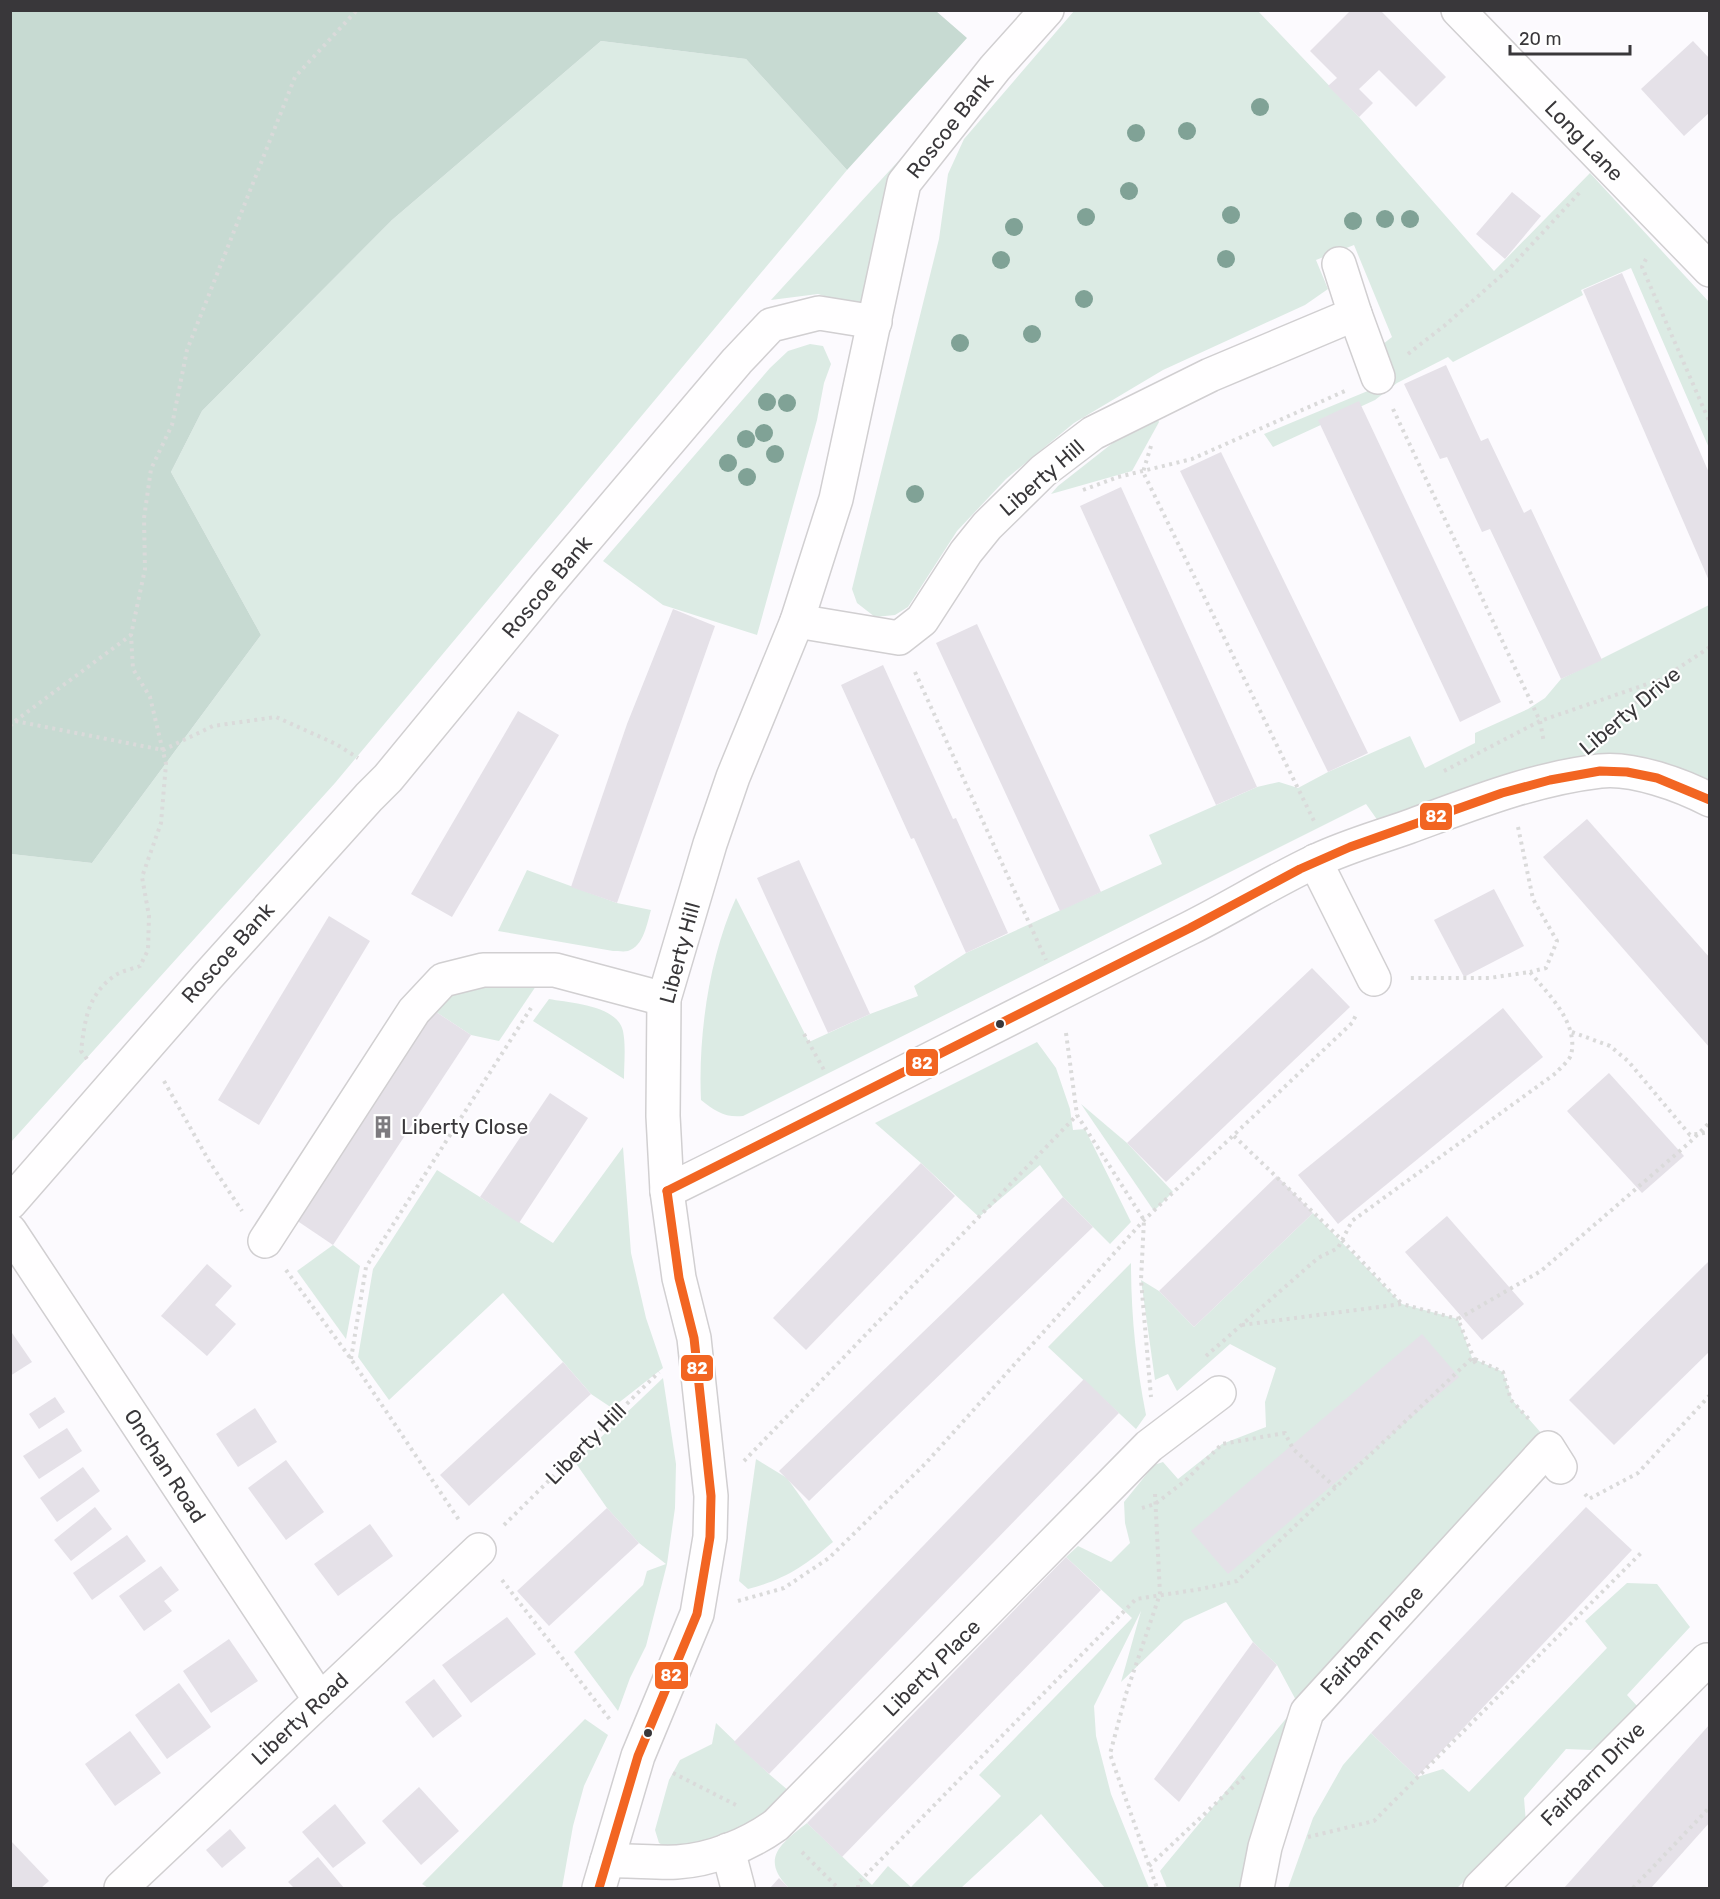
<svg xmlns="http://www.w3.org/2000/svg" width="1720" height="1899" font-family="Rubik,sans-serif">
  <style>
    .green { fill: #dcebe4 }
    .forest { fill: #c7dad2 }
    .building { fill: #e5e1e8 }
    .lines { fill: none; stroke-linecap: round; stroke-linejoin: round }
    .minor-casing { stroke: #d1cfd1; stroke-width: 36 }
    .path { stroke: #dadada; stroke-width: 4; stroke-dasharray: 3 4.5; stroke-linecap: butt }
    .minor { stroke: #fffeff; stroke-width: 33 }
    .bus-1-casing { stroke: #fff; stroke-width: 14 }
    .bus-1 { stroke: #f26522; stroke-width: 9 }
    .tree { fill: #80a296 }
    .bus-dot { fill: #39373a; stroke: #fff; stroke-width: 2 }
    .labels { text-anchor: middle; stroke-width: 4.5; stroke-linejoin: round; paint-order: stroke }
    .street-label { font-size: 21px; fill: #39373a; stroke: #fff }
    .poi-label { font-size: 21px; fill: #39373a; stroke: #fff; text-anchor: start }
    .line-badge { stroke: #fff; stroke-width: 2 }
    .badge-label { font-size: 16px; text-anchor: middle; font-weight: bold; fill: #fff }
  </style>
  <rect width="100%" height="100%" fill="#fcfafe"/>
  <g class="green">
    <path d="M1074,11H1258L1359,117L1494,271L1590,173L1709,302V448L1631,268L1581,290L1583,295L1453,362L1448,357L1397,383L1375,400L1273,447L1264,434L1387,383L1378,348L1392,337L1354,245L1316,260L1328,289L1305,305L1163,370L1074,423L1006,479L957,531L908,607L895,615L875,617L857,603L852,589L939,239L948,174L964,139Z"/>
    <path d="M601,41L746,59L847,170L335,783L11,1142V854L92,863L261,635L171,472L202,411L392,220Z"/>
    <path d="M935,121L888,201L861,300L857,307L818,294L771,300Z"/>
    <path d="M810,344L823,346L831,364L824,383L817,420L757,635L663,605L603,561L770,368L788,351Z"/>
    <path d="M1156,415L1159,422L1132,471L1051,494L1058,486L1128,431Z"/>
    <path d="M1709,605V800L1638,774L1388,835L1366,804L743,1116C725,1118 715,1111 701,1100C698,1036 709,957 736,898L809,1042L870,1014L918,996L914,986L966,953L1162,864L1149,835L1257,787L1279,782L1298,788L1328,772L1410,736L1425,768L1475,743V733L1528,709L1545,698L1561,679Z"/>
    <path d="M527,870L617,903L651,910C647,923 644,946 628,951C624,952 617,951 613,951L498,931Z"/>
    <path d="M482,982L536,986L499,1041L471,1035L433,1010C447,995 463,988 482,982Z"/>
    <path d="M549,999C570,1003 617,1005 623,1031C626,1046 624,1064 624,1079L533,1021Z"/>
    <path d="M1037,1042L1056,1068L1070,1109L1073,1130L1085,1129L1131,1222L1110,1244L1063,1197L1040,1165L979,1217L921,1163L875,1123Z"/>
    <path d="M1081,1104L1127,1143L1173,1192L1154,1211Z"/>
    <path d="M623,1147L631,1253L646,1318L663,1368L612,1408L591,1394L503,1293L389,1400L358,1357L373,1269L437,1170L553,1243Z"/>
    <path d="M1313,1213L1402,1304L1458,1319L1472,1358L1503,1372L1512,1400L1542,1434L1307,1712L1261,1816L1239,1888H1167L1160,1871L1298,1704L1277,1665L1253,1642L1226,1602L1184,1621L1121,1682L1141,1611L1094,1706L1096,1736L1111,1794L1149,1888H1105L1041,1814L961,1888H789C759,1858 782,1843 807,1823L872,1885L888,1866L911,1887L1001,1796L979,1775L1132,1618L1066,1557L1078,1546L1111,1562L1130,1543L1125,1523L1124,1502L1154,1465L1163,1462L1178,1479L1222,1444L1266,1427L1265,1402L1276,1368L1230,1344L1177,1391L1168,1374L1155,1380L1141,1280L1159,1291L1194,1327Z"/>
    <path d="M333,1245L360,1266L346,1339L297,1271Z"/>
    <path d="M1131,1263C1131,1314 1136,1364 1146,1415L1136,1429L1048,1347Z"/>
    <path d="M663,1378L676,1464L675,1508L667,1564L646,1646L630,1678L618,1711L574,1652L643,1585L647,1571L666,1564L639,1543L607,1508L575,1462Z"/>
    <path d="M756,1459L787,1478L833,1542C804,1566 786,1579 748,1589L739,1581Z"/>
    <path d="M1627,1583L1657,1584L1690,1627L1627,1695L1638,1707L1605,1740L1591,1750L1566,1749L1524,1798L1526,1823L1457,1888H1288L1313,1818L1343,1765L1371,1733L1417,1777L1443,1769L1469,1792L1607,1648L1585,1621Z"/>
    <path d="M585,1719L608,1735L584,1786L573,1826L562,1888H428L422,1884Z"/>
    <path d="M716,1723L769,1774L789,1791L754,1826L681,1855L659,1843L655,1830L669,1780L680,1760L712,1744Z"/>
  </g>
  <path class="forest" d="M936,11L967,38L847,170L746,59L601,41L392,220L202,411L171,472L261,635L92,863L11,854V11Z"/>
  <g class="building">
    <path d="M1351,10H1380L1446,77L1416,107L1379,70L1359,89L1373,103L1359,117L1328,86L1337,78L1310,51Z"/>
    <path d="M1693,41L1710,59V112L1684,136L1641,89Z"/>
    <path d="M1512,192L1541,216L1505,259L1476,234Z"/>
    <path d="M1622,273L1710,475V583L1583,290Z"/>
    <path d="M1446,365L1481,441L1488,438L1524,513L1531,509L1602,660L1561,679L1490,529L1482,532L1447,457L1440,459L1404,384Z"/>
    <path d="M1359,401L1501,702L1460,722L1318,420Z"/>
    <path d="M1221,452L1368,753L1328,772L1180,471Z"/>
    <path d="M1121,487L1257,787L1216,805L1080,506Z"/>
    <path d="M673,609L715,626L617,903L571,887L627,724Z"/>
    <path d="M977,624L1101,892L1060,911L936,643Z"/>
    <path d="M883,665L953,819L956,818L1008,933L966,953L914,838L911,839L841,685Z"/>
    <path d="M518,711L559,735L452,917L411,894Z"/>
    <path d="M1587,819L1710,958V1048L1543,857Z"/>
    <path d="M799,860L870,1014L828,1033L757,878Z"/>
    <path d="M1494,889L1524,946L1464,977L1434,920Z"/>
    <path d="M329,916L370,941L259,1125L218,1100Z"/>
    <path d="M1312,968L1350,1007L1166,1182L1127,1143Z"/>
    <path d="M1503,1008L1543,1057L1338,1224L1298,1175Z"/>
    <path d="M433,1010L471,1035L333,1245L296,1220Z"/>
    <path d="M1609,1073L1684,1156L1642,1193L1567,1111Z"/>
    <path d="M550,1093L588,1118L519,1223L480,1197Z"/>
    <path d="M921,1163L955,1196L806,1350L773,1318Z"/>
    <path d="M1277,1176L1313,1213L1194,1327L1159,1291Z"/>
    <path d="M1063,1197L1093,1227L809,1501L779,1471Z"/>
    <path d="M1447,1216L1524,1304L1482,1340L1405,1252Z"/>
    <path d="M1710,1260V1351L1614,1445L1569,1400Z"/>
    <path d="M207,1264L232,1286L215,1305L236,1324L207,1356L161,1316Z"/>
    <path d="M10,1330L32,1362L10,1376Z"/>
    <path d="M1422,1334L1459,1377L1228,1574L1191,1531Z"/>
    <path d="M563,1362L591,1394L469,1506L440,1475Z"/>
    <path d="M1084,1379L1119,1413L769,1774L734,1742Z"/>
    <path d="M55,1397L65,1412L39,1429L29,1414Z"/>
    <path d="M255,1408L277,1442L238,1467L216,1434Z"/>
    <path d="M67,1428L82,1451L39,1479L23,1456Z"/>
    <path d="M286,1460L324,1512L286,1540L248,1488Z"/>
    <path d="M83,1467L100,1491L57,1522L40,1498Z"/>
    <path d="M95,1507L112,1529L71,1561L54,1540Z"/>
    <path d="M1586,1507L1632,1550L1417,1777L1371,1733Z"/>
    <path d="M607,1508L639,1543L549,1626L517,1591Z"/>
    <path d="M370,1524L393,1556L338,1596L314,1564Z"/>
    <path d="M127,1535L146,1561L92,1600L73,1573Z"/>
    <path d="M1066,1557L1101,1590L842,1857L807,1823Z"/>
    <path d="M161,1566L179,1590L164,1601L172,1611L144,1631L119,1596Z"/>
    <path d="M507,1617L536,1654L471,1703L442,1665Z"/>
    <path d="M229,1639L258,1681L211,1713L183,1671Z"/>
    <path d="M1253,1642L1277,1665L1179,1802L1154,1779Z"/>
    <path d="M434,1679L462,1716L433,1738L405,1702Z"/>
    <path d="M179,1683L211,1727L167,1759L135,1715Z"/>
    <path d="M1710,1724V1822L1651,1888H1564Z"/>
    <path d="M130,1731L161,1773L115,1806L85,1764Z"/>
    <path d="M419,1787L459,1831L421,1865L382,1821Z"/>
    <path d="M335,1804L366,1843L333,1868L302,1832Z"/>
    <path d="M230,1829L246,1848L222,1868L206,1850Z"/>
    <path d="M10,1840L49,1881L41,1888H10Z"/>
    <path d="M318,1857L344,1888H294L288,1882Z"/>
    <path d="M779,1878L789,1888H770Z"/>
  </g>
  <g class="lines">
    <g class="minor-casing">
      <g id="minor">
        <path d="M1458,10L1710,270"/>
        <path d="M1355,314L1378,377"/>
        <path d="M797,621L899,638L922,620L966,552L987,526L1043,471L1093,433L1210,375L1355,314L1339,264"/>
        <path d="M1315,861L1374,979"/>
        <path d="M667,1191C842,1105 1015,1015 1190,928C1232,907 1273,881 1316,861C1345,847 1377,838 1408,827C1471,804 1532,779 1600,771C1632,767 1682,785 1710,800"/>
        <path d="M10,1203L207,977L369,797L388,778L546,586L737,361L771,325L819,313L875,322"/>
        <path d="M10,1231L320,1700"/>
        <path d="M265,1241L414,1011L443,980L483,970H555L664,999"/>
        <path d="M728,1850L738,1888"/>
        <path d="M607,1861C630,1860 654,1863 677,1862C711,1860 748,1845 776,1825L1149,1446L1219,1393"/>
        <path d="M121,1888L479,1550"/>
        <path d="M599,1888L638,1756L697,1614L710,1537L711,1496L694,1338L679,1278L667,1191L663,1116L664,999L710,844L733,777L797,621L836,499L904,183L995,68L1047,10"/>
        <path d="M1257,1888L1265,1847L1307,1712L1548,1448L1560,1467"/>
        <path d="M1480,1888L1707,1660"/>
      </g>
    </g>
    <g class="path">
      <path d="M1646,259L1642,267L1710,423"/>
      <path d="M1408,354L1444,326L1510,268L1581,191"/>
      <path d="M1393,409L1540,721L1544,743"/>
      <path d="M1151,446L1143,472L1314,821"/>
      <path d="M1083,490L1118,477L1192,459L1345,391"/>
      <path d="M915,672L1046,960"/>
      <path d="M15,721L131,635"/>
      <path d="M10,726L15,721L163,750L213,726L276,717L336,744L358,758"/>
      <path d="M1602,733L1662,679L1710,647"/>
      <path d="M1444,771L1540,721L1662,679"/>
      <path d="M1518,827L1533,899L1557,941L1546,968L1530,972"/>
      <path d="M1572,1032L1610,1046L1628,1061L1690,1135L1710,1132"/>
      <path d="M1066,1033L1077,1115L1144,1220L1141,1280L1151,1397"/>
      <path d="M804,1034L824,1070"/>
      <path d="M87,1059L81,1051C85,1020 87,996 114,976C121,971 132,969 140,966L148,950L149,916L142,877L161,823L166,764L150,697L133,669L131,635L145,569L144,518L151,469L172,425L187,350L295,77L357,10"/>
      <path d="M164,1081L209,1161L242,1211"/>
      <path d="M1234,1136L1342,1240L1402,1304"/>
      <path d="M286,1270L351,1359L459,1520"/>
      <path d="M1242,1325L1402,1304L1458,1319"/>
      <path d="M1206,1356L1318,1258L1338,1248L1352,1221L1556,1073C1560,1068 1569,1061 1571,1055C1579,1023 1548,994 1530,972L1489,978H1410"/>
      <path d="M351,1359L366,1267L531,1008"/>
      <path d="M1475,1359L1503,1372L1511,1400L1529,1419"/>
      <path d="M744,1461L1077,1115"/>
      <path d="M1155,1494L1160,1594L1126,1694L1110,1754L1157,1888"/>
      <path d="M1585,1494L1589,1499L1638,1473L1710,1395"/>
      <path d="M1142,1508L1155,1504L1185,1481L1222,1444L1285,1433L1293,1449L1336,1488"/>
      <path d="M504,1525L659,1372"/>
      <path d="M502,1580L611,1721"/>
      <path d="M738,1601L784,1588L829,1558L925,1464L1144,1220L1352,1023L1357,1013"/>
      <path d="M673,1773L736,1805"/>
      <path d="M1308,1837L1374,1821L1641,1553"/>
      <path d="M802,1852L838,1888"/>
      <path d="M1149,1866L1247,1774"/>
      <path d="M858,1888V1883L1136,1599L1201,1589L1237,1581L1472,1358L1476,1364L1458,1319L1541,1271L1689,1143L1710,1122"/>
      <path d="M1633,1888L1710,1807"/>
    </g>
    <use href="#minor" class="minor"/>
    <g class="bus-1-casing">
      <g id="bus-1">
        <path d="M667,1191L1190,928L1300,869L1350,847L1502,793L1550,780L1600,771L1627,772L1657,778L1710,800"/>
        <path d="M599,1888L638,1756L697,1614L710,1537L711,1496L694,1338L679,1278L667,1191"/>
      </g>
    </g>
    <use href="#bus-1" class="bus-1"/>
  </g>
  <g class="tree">
    <circle cx="1260" cy="107" r="9"/>
    <circle cx="1187" cy="131" r="9"/>
    <circle cx="1136" cy="133" r="9"/>
    <circle cx="1129" cy="191" r="9"/>
    <circle cx="1231" cy="215" r="9"/>
    <circle cx="1086" cy="217" r="9"/>
    <circle cx="1385" cy="219" r="9"/>
    <circle cx="1410" cy="219" r="9"/>
    <circle cx="1353" cy="221" r="9"/>
    <circle cx="1014" cy="227" r="9"/>
    <circle cx="1226" cy="259" r="9"/>
    <circle cx="1001" cy="260" r="9"/>
    <circle cx="1084" cy="299" r="9"/>
    <circle cx="1032" cy="334" r="9"/>
    <circle cx="960" cy="343" r="9"/>
    <circle cx="767" cy="402" r="9"/>
    <circle cx="787" cy="403" r="9"/>
    <circle cx="764" cy="433" r="9"/>
    <circle cx="746" cy="439" r="9"/>
    <circle cx="775" cy="454" r="9"/>
    <circle cx="728" cy="463" r="9"/>
    <circle cx="747" cy="477" r="9"/>
    <circle cx="915" cy="494" r="9"/>
  </g>
  <defs>
    <g id="building-bare" transform="scale(1.8)"><path d="M-4-6H4V6H1V3H-1V6H-4ZM-2.5-4.3h1.7v1.8h-1.7ZM.8-4.3h1.7v1.8H.8ZM-2.5-1h1.7V.8h-1.7ZM.8-1h1.7V.8H.8Z" fill="#7d7b7f" stroke="#fff" stroke-width="2.5" paint-order="stroke"/></g>
  </defs>
  <g fill-rule="evenodd">
    <use href="#building-bare" x="383" y="1127"/>
  </g>
  <g class="bus-dot">
    <circle cx="1000" cy="1024" r="5"/>
    <circle cx="648" cy="1733" r="5"/>
  </g>
  <g class="labels">
    <g class="street-label">
      <text transform="translate(950 126) rotate(-52)" y="7">Roscoe Bank</text>
      <text transform="translate(1584 141) rotate(46)" y="7">Long Lane</text>
      <text transform="translate(1042 478) rotate(-41)" y="7">Liberty Hill</text>
      <text transform="translate(547 587) rotate(-50)" y="7">Roscoe Bank</text>
      <text transform="translate(1630 711) rotate(-40)" y="7">Liberty Drive</text>
      <text transform="translate(228 953) rotate(-48)" y="7">Roscoe Bank</text>
      <text transform="translate(680 953) rotate(-75)" y="7">Liberty Hill</text>
      <text transform="translate(586 1444) rotate(-45)" y="7">Liberty Hill</text>
      <text transform="translate(165 1466) rotate(57)" y="7">Onchan Road</text>
      <text transform="translate(1372 1640) rotate(-47)" y="7">Fairbarn Place</text>
      <text transform="translate(932 1668) rotate(-45)" y="7">Liberty Place</text>
      <text transform="translate(300 1719) rotate(-43)" y="7">Liberty Road</text>
      <text transform="translate(1593 1774) rotate(-45)" y="7">Fairbarn Drive</text>
    </g>
    <g class="poi-label">
      <text x="401" y="1134">Liberty Close</text>
    </g>
  </g>
  <g class="line-badge">
    <rect x="1419" y="802" width="34" height="29" rx="6" fill="#f26522"/>
    <rect x="905" y="1048" width="34" height="29" rx="6" fill="#f26522"/>
    <rect x="680" y="1354" width="34" height="28" rx="6" fill="#f26522"/>
    <rect x="654" y="1661" width="35" height="29" rx="6" fill="#f26522"/>
  </g>
  <g class="badge-label">
    <text x="1436" y="822">82</text>
    <text x="922" y="1069">82</text>
    <text x="697" y="1374">82</text>
    <text x="671" y="1681">82</text>
  </g>
  <rect width="1720" height="1899" fill="none" stroke="#39373a" stroke-width="24"/>
  <path d="M1510 45v9h120v-9" fill="none" stroke="#39373a" stroke-width="3"/>
  <text x="1519" y="45" font-size="18" fill="#39373a" stroke="#ffffff" stroke-width="4.5" paint-order="stroke">20 m</text>
</svg>
